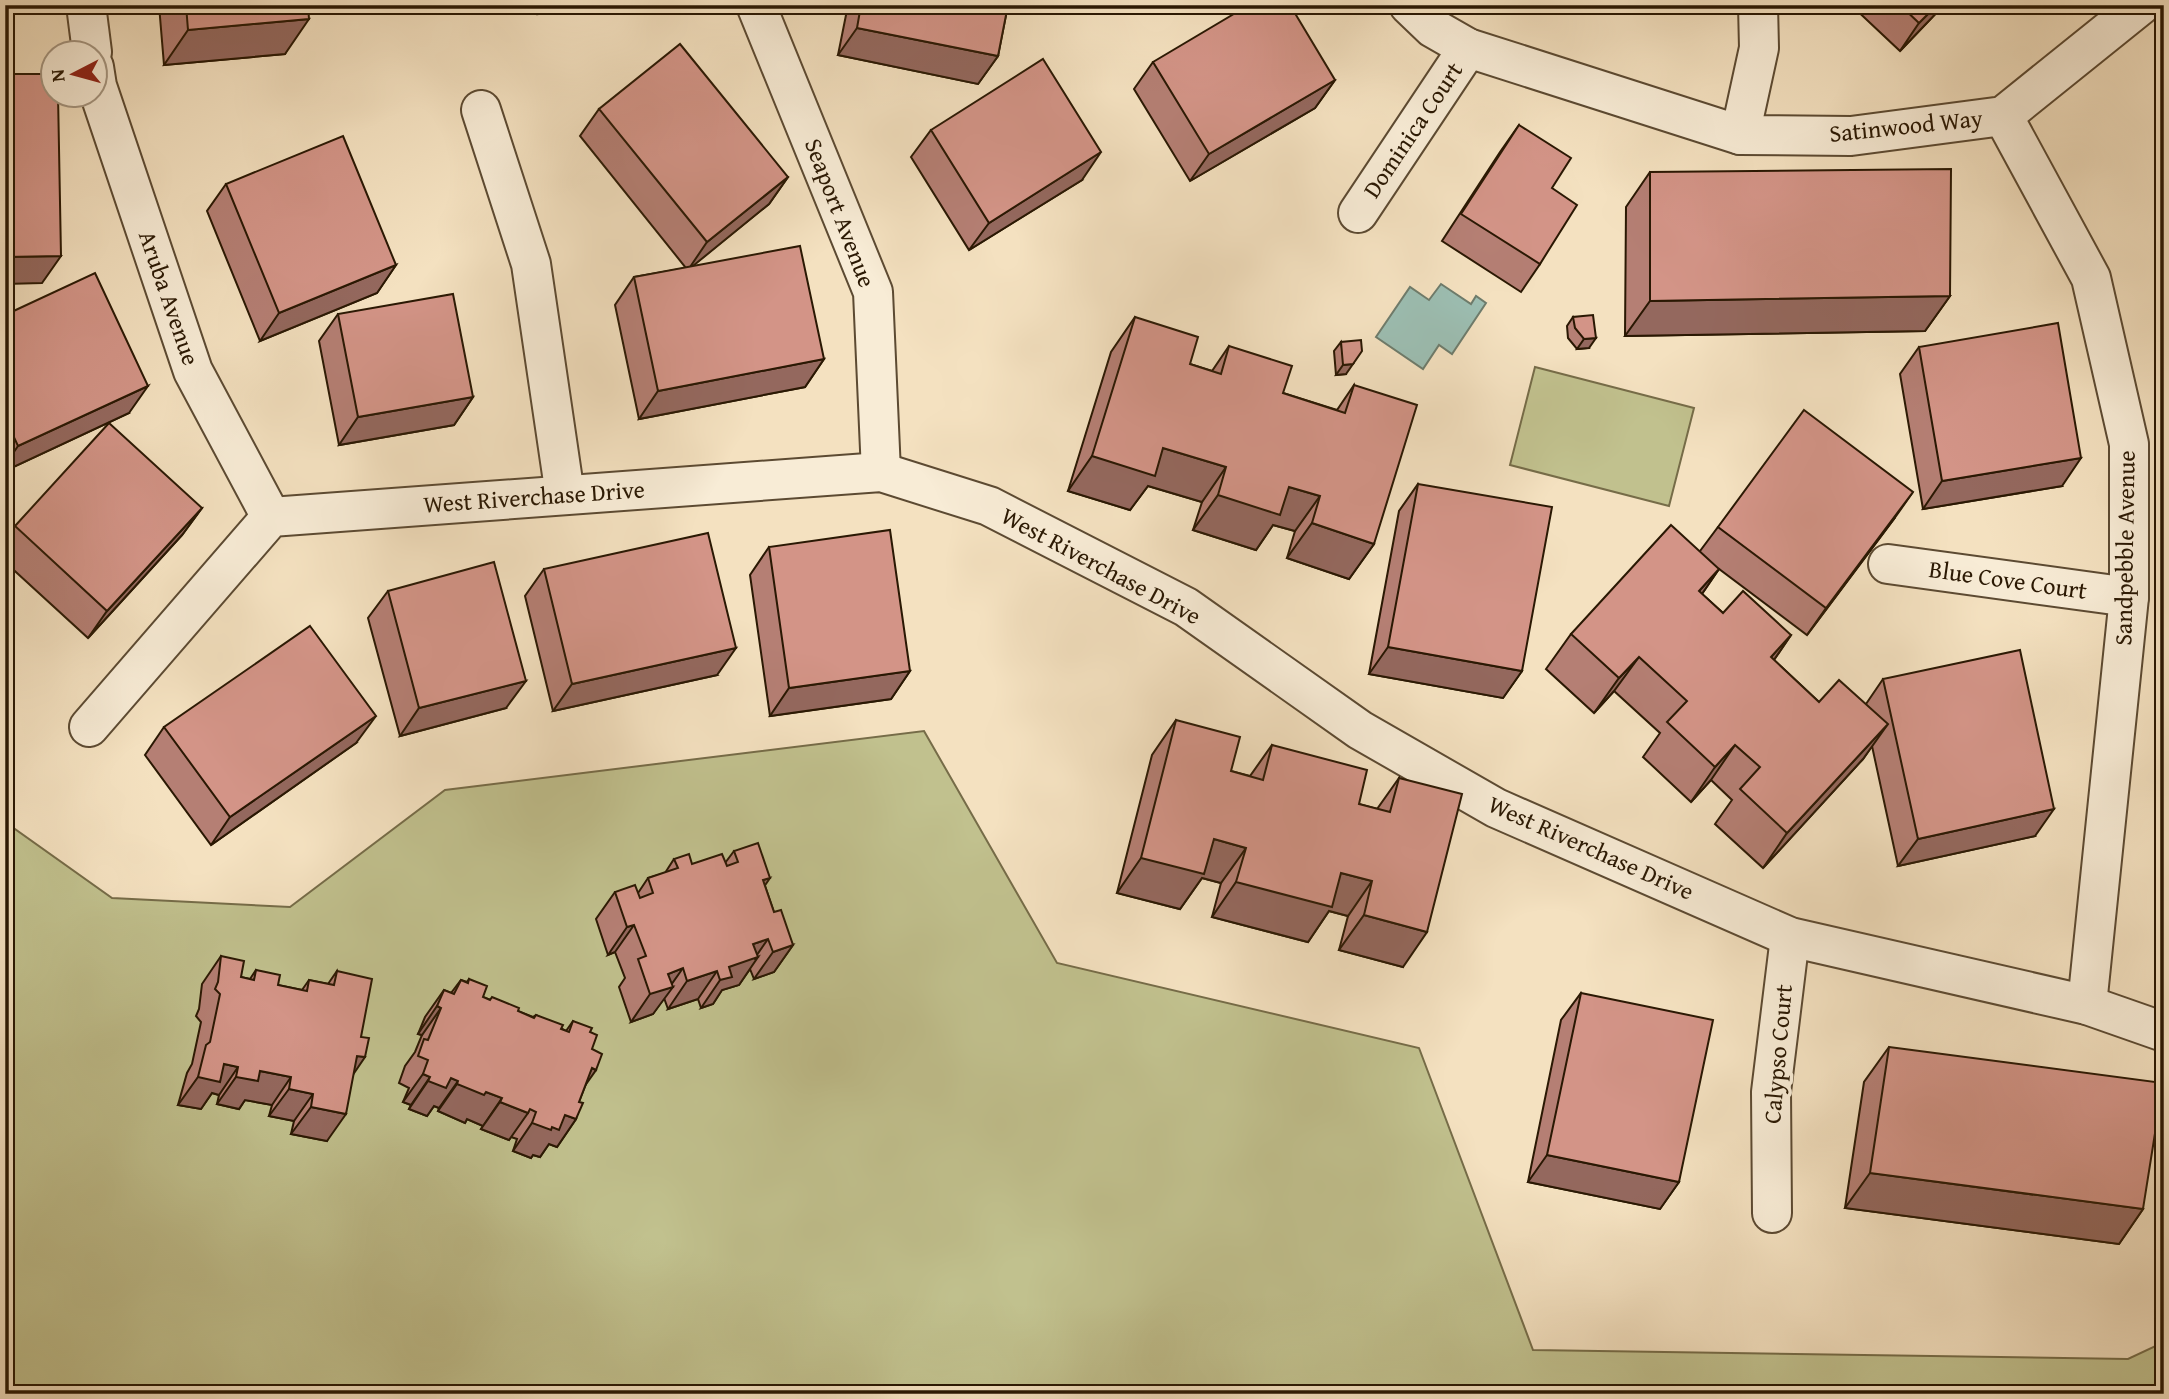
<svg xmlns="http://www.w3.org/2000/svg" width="2169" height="1399" font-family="'Gentium Book Plus',serif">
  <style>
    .green { fill: #c1c18e; stroke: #766c48; stroke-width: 2 }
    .water { fill: #9cbeb2; stroke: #6e7c6c; stroke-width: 2 }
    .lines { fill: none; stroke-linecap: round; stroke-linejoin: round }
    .minor-casing { stroke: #5c4a32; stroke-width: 42 }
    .minor { stroke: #f8ecd6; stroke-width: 38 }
    .wall { fill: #b57f74; stroke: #2a1803; stroke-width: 2 }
    .shaded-wall { fill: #94685e; stroke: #2a1803; stroke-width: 2 }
    .building { fill: #d39487; stroke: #2a1803; stroke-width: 2 }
    .labels { text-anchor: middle; stroke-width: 7; stroke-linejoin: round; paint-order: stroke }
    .street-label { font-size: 24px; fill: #2a1803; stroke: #f8ecd6 }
  </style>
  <rect width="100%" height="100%" fill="#f4e1c0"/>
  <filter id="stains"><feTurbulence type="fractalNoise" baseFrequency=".00286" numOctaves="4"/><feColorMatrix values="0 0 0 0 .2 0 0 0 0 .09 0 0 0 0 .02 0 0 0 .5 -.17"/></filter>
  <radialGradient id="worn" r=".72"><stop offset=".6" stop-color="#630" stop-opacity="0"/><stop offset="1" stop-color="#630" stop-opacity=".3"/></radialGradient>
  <g class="green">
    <path d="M1535,367L1694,408L1669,506L1510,465Z"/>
    <path d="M924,731L1057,963L1419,1048L1533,1350L2128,1359L2164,1342V1394H5V822L112,898L290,907L445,790Z"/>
  </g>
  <path class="water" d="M1441,284L1471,304L1476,296L1486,303L1452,354L1439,345L1423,369L1376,337L1410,287L1429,300Z"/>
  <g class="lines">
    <g class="minor-casing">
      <g id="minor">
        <path d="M86,5L92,52"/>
        <path d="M756,5L873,292L881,472"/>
        <path d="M1409,5L1433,28L1468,48L1740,135L1851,136L2003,116L2141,5"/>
        <path d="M94,67L97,86L193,371L271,517"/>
        <path d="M481,110L531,264L565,495"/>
        <path d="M2003,116L2091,278L2129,444V597L2087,1005"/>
        <path d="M1740,135L1759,48L1758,5"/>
        <path d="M1358,213L1468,48"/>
        <path d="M1888,564L2129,597"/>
        <path d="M89,727L271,517L881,472L989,506L1186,607L1360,730L1496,808L1790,937L2087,1005L2164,1032"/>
        <path d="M1772,1213L1771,1092L1790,937"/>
      </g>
    </g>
    <use href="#minor" class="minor"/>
  </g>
  <g class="wall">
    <path d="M159,5H308L285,54L164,65Z"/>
    <path d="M536,5H599L538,14Z"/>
    <path d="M848,5H1008L998,56L978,84L838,55Z"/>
    <path d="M1851,5H1944L1900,51Z"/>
    <path d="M1153,62L1335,80L1315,108L1190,181L1134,89Z"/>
    <path d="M599,109L788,177L769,204L692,266L824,359L805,387L639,419L615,305L634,277L686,268L580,136Z"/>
    <path d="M1519,125L1552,188L1540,264L1521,292L1442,241L1500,152Z"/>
    <path d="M931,130L1082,180L969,250L911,157Z"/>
    <path d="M1650,172L1950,296L1925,331L1625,336L1626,207Z"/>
    <path d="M226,184L396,265L377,293L260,341L207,211Z"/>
    <path d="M338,314L473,397L454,425L339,445L319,341Z"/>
    <path d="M5,315L129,413L5,471Z"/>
    <path d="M1135,317L1190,364L1212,371L1229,346L1283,393L1337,410L1354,385L1374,544L1349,579L1287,558L1295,531L1273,525L1256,550L1193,530L1202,502L1148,486L1130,510L1068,491L1111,352Z"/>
    <path d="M1573,317L1589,348L1577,349L1568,338L1567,326Z"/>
    <path d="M1341,342L1346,374L1336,375L1334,351Z"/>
    <path d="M1919,347L2062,486L1923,509L1900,374Z"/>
    <path d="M1418,484L1522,671L1503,698L1369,674L1399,511Z"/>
    <path d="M202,508L182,535L88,638L5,562V540L15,526Z"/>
    <path d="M1894,519L1807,635L1719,569L1702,594L1723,613L1791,635L1774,660L1819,702L1866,704L1883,679L2035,836L1898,866L1872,746L1863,759L1763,868L1715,824L1732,800L1711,780L1691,802L1643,757L1660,733L1614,691L1594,713L1546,669L1571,634L1700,551L1718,527Z"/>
    <path d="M769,547L910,671L891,699L770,716L750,575Z"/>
    <path d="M544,569L717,675L553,711L525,596Z"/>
    <path d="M388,591L506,708L400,736L368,618Z"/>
    <path d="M1176,720L1231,771L1250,776L1272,745L1359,804L1377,809L1399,778L1403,967L1339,950L1348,916L1329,911L1308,942L1212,917L1221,883L1202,878L1180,909L1117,893L1152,755Z"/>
    <path d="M164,727L356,743L211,845L145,755Z"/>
    <path d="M734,851L765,886L774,912L793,945L774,972L754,979L750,969L739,985L722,990L713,1004L701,1008L698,999L668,1009L664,998L653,1014L631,1022L619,987L625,978L615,952L608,955L596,919L615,892L638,893L648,878L665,873L674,859L692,864L725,863Z"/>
    <path d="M221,956L241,977L250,979L256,970L278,985L302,990L309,980L328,984L337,971L353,1074L327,1141L291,1134L294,1121L269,1116L272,1105L245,1100L239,1109L217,1104L219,1095L212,1093L201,1109L178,1105L187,1073L192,1064L201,1022L196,1016L199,1009L202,984Z"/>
    <path d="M469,979L483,997L533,1017L536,1015L566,1031L573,1021L590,1032L592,1049L586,1084L579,1102L576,1119L557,1147L549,1144L540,1157L533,1155L531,1158L513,1151L517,1139L511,1137L509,1140L481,1129L483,1126L467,1119L465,1123L438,1111L439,1108L434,1106L427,1116L409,1109L411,1105L403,1102L409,1088L399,1083L405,1066L415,1052L422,1035L418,1034L425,1017L444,990L451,993L461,980L467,982Z"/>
    <path d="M1581,993L1679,1182L1660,1209L1528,1182L1561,1020Z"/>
    <path d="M1889,1047L2143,1209L2119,1244L1845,1208L1864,1082Z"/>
  </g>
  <g class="shaded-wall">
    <path d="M544,5H599L538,14Z"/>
    <path d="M1937,5H1944L1900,51L1919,23Z"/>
    <path d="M309,19L285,54L164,65L188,30Z"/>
    <path d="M857,28L998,56L978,84L838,55Z"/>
    <path d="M1335,80L1315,108L1190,181L1209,154Z"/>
    <path d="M1101,152L1082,180L969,250L989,223Z"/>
    <path d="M788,177L769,204L688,270L707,242Z"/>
    <path d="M61,256L42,283L5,284V257Z"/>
    <path d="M396,265L377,293L260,341L279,313Z"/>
    <path d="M1950,296L1925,331L1625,336L1650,301Z"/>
    <path d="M1596,338L1589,348L1577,349L1584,339Z"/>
    <path d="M824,359L805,387L639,419L658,391Z"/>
    <path d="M1353,364L1346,374L1336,375L1343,365Z"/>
    <path d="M148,386L129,413L5,471V465L18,446Z"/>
    <path d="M473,397L454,425L339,445L358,417Z"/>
    <path d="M1163,448L1226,467L1202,502L1148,486L1130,510L1068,491L1092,456Z"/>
    <path d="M2081,458L2062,486L1923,509L1942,481Z"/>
    <path d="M1289,487L1320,496L1295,531L1273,525L1256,550L1193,530L1218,495Z"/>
    <path d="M1913,492L1894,519L1807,635L1826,608Z"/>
    <path d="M202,508L182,535L88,638L107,611Z"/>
    <path d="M1312,523L1374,544L1349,579L1287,558Z"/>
    <path d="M1719,569L1695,604L1699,591Z"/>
    <path d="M1791,635L1767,670L1771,657Z"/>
    <path d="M1388,647L1522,671L1503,698L1369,674Z"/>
    <path d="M736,648L717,675L553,711L572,684Z"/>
    <path d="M1639,657L1614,691L1594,713L1619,678Z"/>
    <path d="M910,671L891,699L770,716L789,688Z"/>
    <path d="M526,681L506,708L400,736L419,708Z"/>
    <path d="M376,716L356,743L211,845L230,817Z"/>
    <path d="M1888,724L1863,759L1763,868L1787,833Z"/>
    <path d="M1735,745L1711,780L1691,802L1715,767Z"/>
    <path d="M2054,809L2035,836L1898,866L1918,839Z"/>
    <path d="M1214,839L1246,848L1221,883L1202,878L1180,909L1117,893L1141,858Z"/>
    <path d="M1341,873L1372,881L1348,916L1329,911L1308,942L1212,917L1236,882Z"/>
    <path d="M770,878L751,906L763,880Z"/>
    <path d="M1364,915L1427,932L1403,967L1339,950Z"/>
    <path d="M634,925L615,952L608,955L627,927Z"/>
    <path d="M768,939L754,959L758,957L739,985L722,990L713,1004L701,1008L729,967L753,944Z"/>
    <path d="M793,945L774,972L754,979L773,952Z"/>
    <path d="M683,968L669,988L673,987L653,1014L631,1022L650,994L668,974Z"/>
    <path d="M717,971L698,999L668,1009L687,981Z"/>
    <path d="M437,1006L441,1008L422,1035L418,1034Z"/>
    <path d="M357,1056L365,1057L346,1085Z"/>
    <path d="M224,1064L238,1067L219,1095L212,1093L201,1109L178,1105L198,1077Z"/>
    <path d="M592,1068L596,1070L577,1097Z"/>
    <path d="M260,1071L291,1077L272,1105L245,1100L239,1109L217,1104L236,1077Z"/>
    <path d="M423,1074L430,1077L411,1105L403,1102Z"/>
    <path d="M451,1078L458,1081L439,1108L434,1106L427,1116L409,1109L428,1081Z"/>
    <path d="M457,1084L486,1092L502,1098L483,1126L467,1119L465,1123L438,1111Z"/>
    <path d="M289,1089L313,1094L294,1121L269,1116Z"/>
    <path d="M500,1102L528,1113L509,1140L481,1129Z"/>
    <path d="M311,1107L346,1114L327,1141L291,1134Z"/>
    <path d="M565,1115L576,1119L557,1147L549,1144L540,1157L533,1155L531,1158L513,1151L532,1123Z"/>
    <path d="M1547,1155L1679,1182L1660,1209L1528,1182Z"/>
    <path d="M1870,1173L2143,1209L2119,1244L1845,1208Z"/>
  </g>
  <g class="building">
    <path d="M186,5H308L309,19L188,30Z"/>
    <path d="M861,5H1008L998,56L857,28Z"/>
    <path d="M1249,5H1290L1335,80L1209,154L1153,62Z"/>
    <path d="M1900,5H1937L1919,23Z"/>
    <path d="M680,44L788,177L707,242L599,109Z"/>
    <path d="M1043,59L1101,152L989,223L931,130Z"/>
    <path d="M5,74H52V94H58L61,256L5,257Z"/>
    <path d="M1519,125L1571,158L1552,188L1577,205L1540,264L1461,214Z"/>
    <path d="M343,136L396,265L279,313L226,184Z"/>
    <path d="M1951,169L1950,296L1650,301V172Z"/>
    <path d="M800,246L824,359L658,391L634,277Z"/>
    <path d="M95,273L148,386L18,446L5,418V315Z"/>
    <path d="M453,294L473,397L358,417L338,314Z"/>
    <path d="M1593,315L1596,338L1584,339L1575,328L1573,317Z"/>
    <path d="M1135,317L1198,337L1190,364L1221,374L1229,346L1292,366L1283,393L1345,413L1354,385L1417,405L1374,544L1312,523L1320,496L1289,487L1280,515L1218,495L1226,467L1163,448L1155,476L1092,456Z"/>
    <path d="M2058,323L2081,458L1942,481L1919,347Z"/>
    <path d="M1361,340L1362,351L1353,364L1343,365L1341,342Z"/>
    <path d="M1804,410L1913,492L1826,608L1718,527Z"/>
    <path d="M109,423L202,508L107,611L15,526Z"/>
    <path d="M1418,484L1552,507L1522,671L1388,647Z"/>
    <path d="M1671,525L1719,569L1699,591L1723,613L1743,591L1791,635L1771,657L1819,702L1839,680L1888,724L1787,833L1740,789L1760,767L1735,745L1715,767L1667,722L1687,701L1639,657L1619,678L1571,634Z"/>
    <path d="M890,530L910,671L789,688L769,547Z"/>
    <path d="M708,533L736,648L572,684L544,569Z"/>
    <path d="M494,562L526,681L419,708L388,591Z"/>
    <path d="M310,626L376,716L230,817L164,727Z"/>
    <path d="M2020,650L2054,809L1918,839L1883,679Z"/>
    <path d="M1176,720L1240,737L1231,771L1263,780L1272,745L1367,770L1359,804L1390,812L1399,778L1462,794L1427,932L1364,915L1372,881L1341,873L1332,907L1236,882L1246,848L1214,839L1204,874L1141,858Z"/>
    <path d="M758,843L770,878L763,880L774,912L781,910L793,945L773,952L768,939L753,944L758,957L729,967L732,977L720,980L717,971L687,981L683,968L668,974L673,987L650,994L638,959L646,956L634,925L627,927L615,892L635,885L640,898L653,893L648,878L678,868L674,859L689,854L692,864L722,854L727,866L738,862L734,851Z"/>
    <path d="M221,956L244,961L241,977L254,980L256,970L280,975L278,985L307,991L309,980L334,985L337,971L372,979L361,1037L369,1038L365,1057L357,1056L346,1114L311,1107L313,1094L289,1089L291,1077L260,1071L258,1081L236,1077L238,1067L224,1064L220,1082L198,1077L206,1045L210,1042L220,994L215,989L218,982Z"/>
    <path d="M469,979L487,986L483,997L490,1000L492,997L519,1008L518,1011L534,1018L536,1015L563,1025L561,1029L569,1032L573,1021L592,1028L590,1032L597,1035L592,1049L602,1054L596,1070L592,1068L579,1102L583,1103L576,1119L565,1115L559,1130L552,1127L551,1130L532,1123L536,1112L530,1109L528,1113L500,1102L502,1098L486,1092L484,1095L457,1084L458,1081L451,1078L446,1088L428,1081L430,1077L423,1074L428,1060L418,1056L424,1039L428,1040L441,1008L437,1006L444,990L454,994L461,980L468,983Z"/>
    <path d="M1581,993L1713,1020L1679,1182L1547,1155Z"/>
    <path d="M1889,1047L2163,1083L2143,1209L1870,1173Z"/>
  </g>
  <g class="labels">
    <g class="street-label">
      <text transform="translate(1906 126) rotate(-6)" y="8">Satinwood Way</text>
      <text transform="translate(1413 130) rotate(-56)" y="8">Dominica Court</text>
      <text transform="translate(840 213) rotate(69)" y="8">Seaport Avenue</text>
      <text transform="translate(169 298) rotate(71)" y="8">Aruba Avenue</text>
      <text transform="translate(534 497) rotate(-4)" y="8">West Riverchase Drive</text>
      <text transform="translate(2125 548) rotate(-89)" y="8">Sandpebble Avenue</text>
      <text transform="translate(1101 566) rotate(28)" y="8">West Riverchase Drive</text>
      <text transform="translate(2008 580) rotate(8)" y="8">Blue Cove Court</text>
      <text transform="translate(1591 848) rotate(24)" y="8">West Riverchase Drive</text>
      <text transform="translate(1778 1054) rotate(-85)" y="8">Calypso Court</text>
    </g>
  </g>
  <rect width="2169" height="1399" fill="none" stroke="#f4e1c0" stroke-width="28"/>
  <rect x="7" y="7" width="2155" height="1385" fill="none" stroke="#2a1803" stroke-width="3.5"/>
  <rect x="14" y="14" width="2141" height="1371" fill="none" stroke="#2a1803" stroke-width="2"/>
  <g transform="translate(74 74) rotate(264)"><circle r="33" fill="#f8ecd6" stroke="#a69782" stroke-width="2"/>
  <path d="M0-5L12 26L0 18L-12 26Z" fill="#8f2418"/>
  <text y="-10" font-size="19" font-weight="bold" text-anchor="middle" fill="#2a1803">N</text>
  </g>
  <rect width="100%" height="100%" filter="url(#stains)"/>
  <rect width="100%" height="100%" fill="url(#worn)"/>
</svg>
